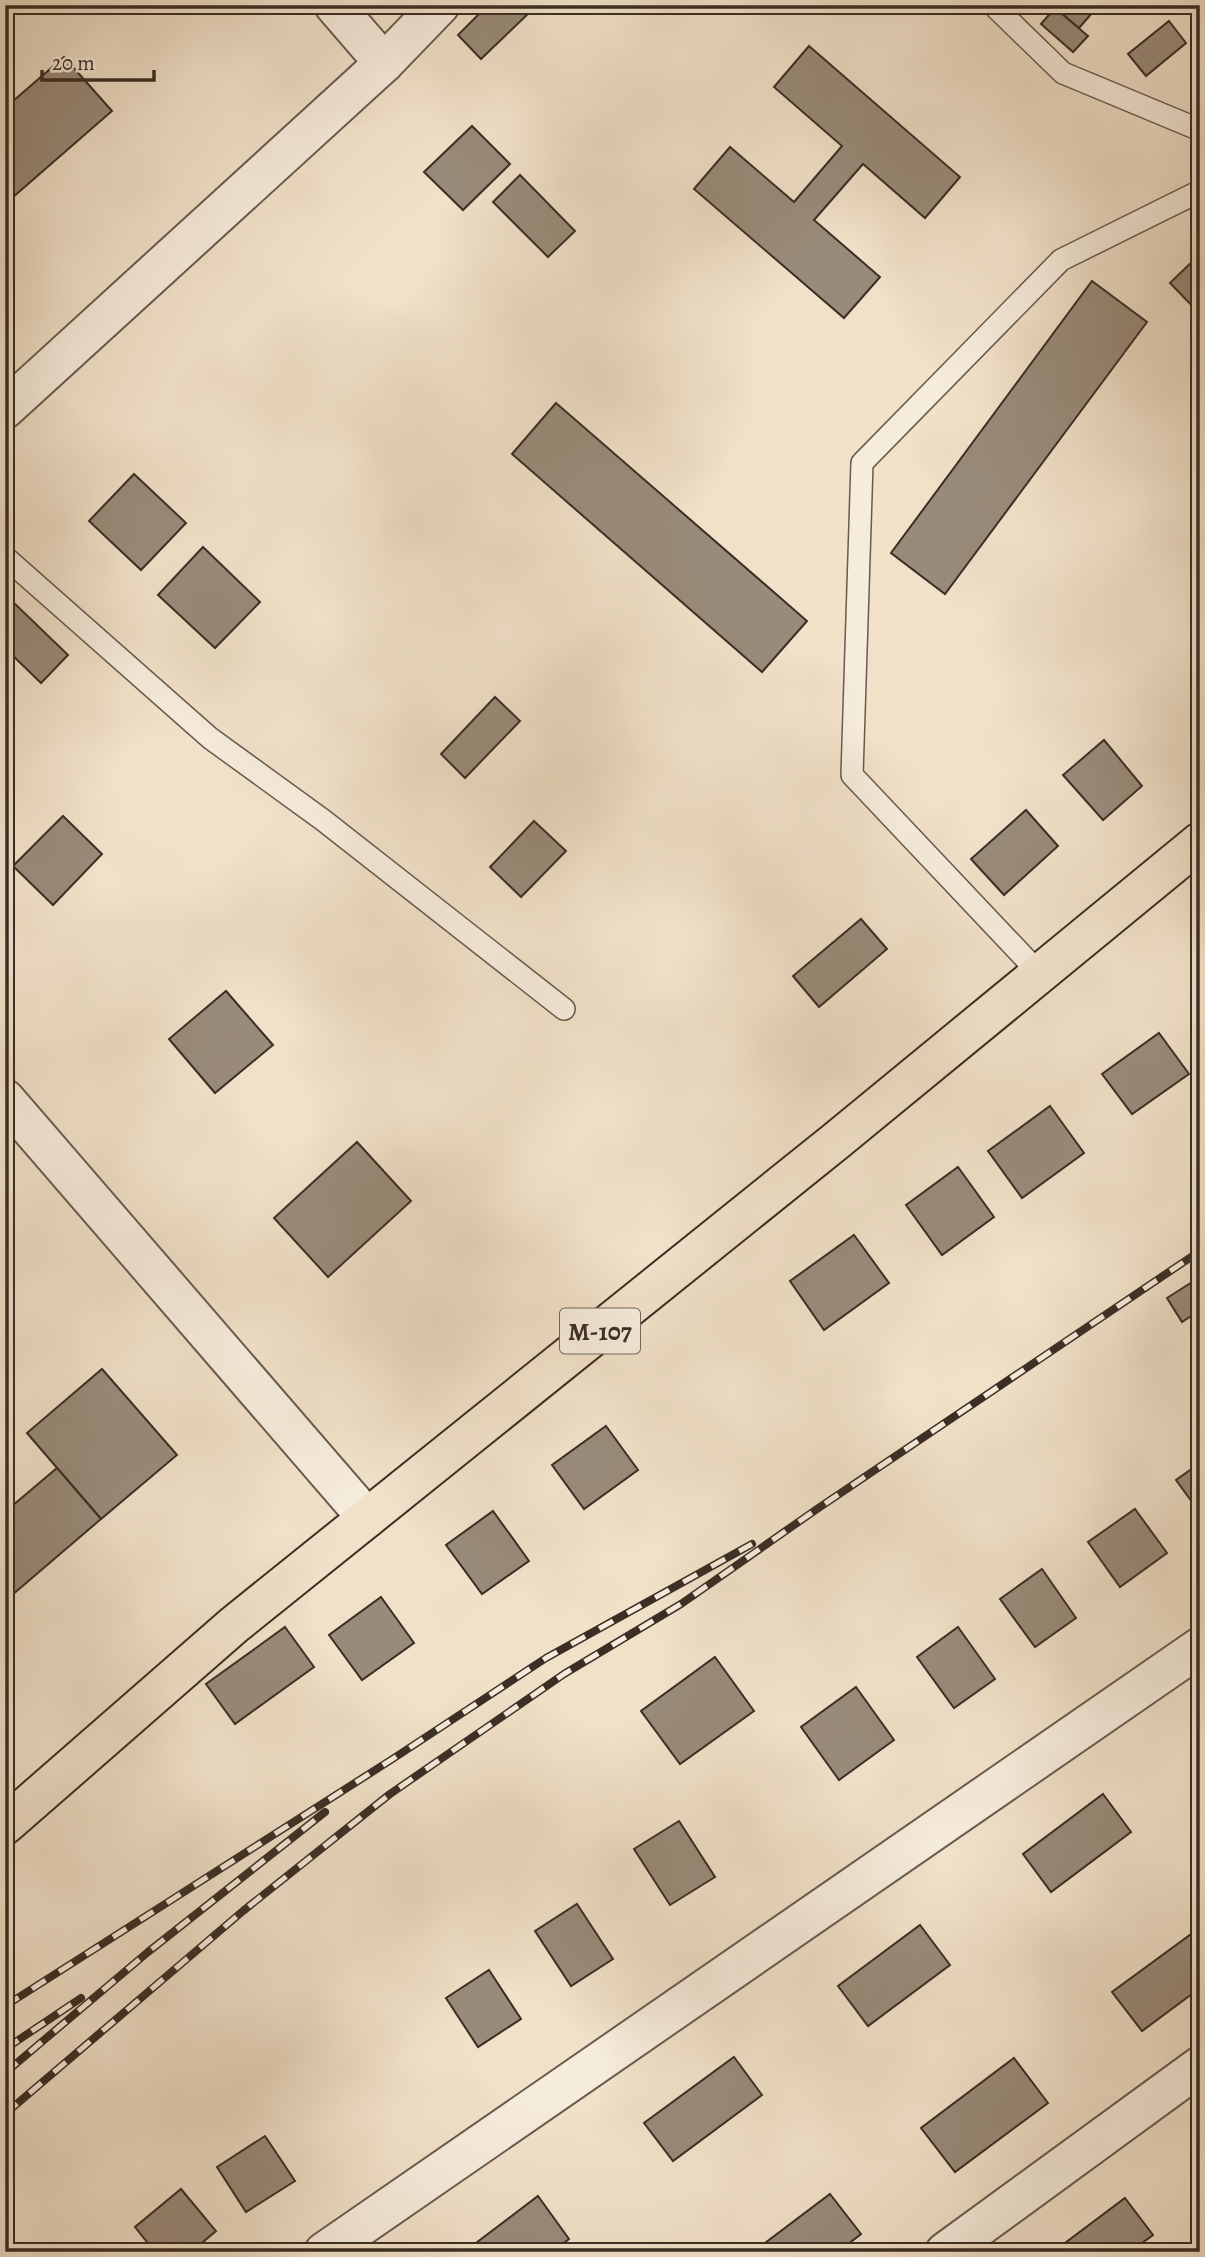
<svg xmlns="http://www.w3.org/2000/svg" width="1205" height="2257" font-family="Alegreya,serif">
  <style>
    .building { fill: #998b7a; stroke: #3a2e25; stroke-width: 2 }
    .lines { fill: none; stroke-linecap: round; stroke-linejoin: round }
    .lane-casing { stroke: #685b4e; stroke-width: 24 }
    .street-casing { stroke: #685b4e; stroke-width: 42 }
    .primary-casing { stroke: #3a2e25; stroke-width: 42 }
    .lane { stroke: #f6ecdc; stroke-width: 21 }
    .street { stroke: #f6ecdc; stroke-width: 38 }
    .primary { stroke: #f1e1c9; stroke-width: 38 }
    .rail-casing { stroke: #3a2e25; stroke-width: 8 }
    .rail { stroke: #f6ecdc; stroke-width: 5; stroke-dasharray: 16; stroke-linecap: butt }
    .labels { text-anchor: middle; stroke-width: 5; stroke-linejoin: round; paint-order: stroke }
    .shield { fill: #f6ecdc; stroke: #72675c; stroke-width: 2 }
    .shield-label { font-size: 26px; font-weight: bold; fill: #3a2e25 }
  </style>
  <rect width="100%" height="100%" fill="#f1e1c9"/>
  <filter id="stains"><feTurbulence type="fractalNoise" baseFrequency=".00286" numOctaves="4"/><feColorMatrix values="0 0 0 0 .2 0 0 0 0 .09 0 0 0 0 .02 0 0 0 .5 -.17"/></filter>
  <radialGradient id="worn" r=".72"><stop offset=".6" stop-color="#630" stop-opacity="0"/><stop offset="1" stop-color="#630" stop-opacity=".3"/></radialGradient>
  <g class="building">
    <path d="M488,5H527L532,10L481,59L458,35Z"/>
    <path d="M1057,5H1099L1079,28L1055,8Z"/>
    <path d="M1055,8L1088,36L1073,52L1041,24Z"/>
    <path d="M1169,21L1186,43L1146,76L1128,54Z"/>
    <path d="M809,46L960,177L925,218L863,164L814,220L880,277L844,318L694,189L730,147L794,202L842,146L774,87Z"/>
    <path d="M64,57L112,111L5,204V108Z"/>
    <path d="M472,126L510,164L463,210L424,172Z"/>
    <path d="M520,175L575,231L548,257L493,202Z"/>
    <path d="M1200,254V314L1170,283Z"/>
    <path d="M1092,281L1147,322L945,594L891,553Z"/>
    <path d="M556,403L807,621L762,672L512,454Z"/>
    <path d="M134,474L186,523L141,570L89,521Z"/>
    <path d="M203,547L260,602L215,648L158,595Z"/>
    <path d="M12,601L68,655L41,683L5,648V609Z"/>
    <path d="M495,697L520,721L465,778L441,754Z"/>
    <path d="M1104,740L1142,786L1103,820L1063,775Z"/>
    <path d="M1026,810L1058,846L1004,895L971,859Z"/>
    <path d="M63,816L102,854L53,905L13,866Z"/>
    <path d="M534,821L566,851L521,897L490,867Z"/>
    <path d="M861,919L887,949L819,1007L793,976Z"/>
    <path d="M226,991L273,1045L215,1093L169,1039Z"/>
    <path d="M1159,1033L1189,1074L1132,1114L1102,1074Z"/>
    <path d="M1050,1106L1084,1153L1022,1198L988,1151Z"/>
    <path d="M357,1142L411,1201L328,1277L274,1218Z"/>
    <path d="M958,1167L994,1217L942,1255L906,1205Z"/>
    <path d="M854,1235L889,1283L824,1330L790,1281Z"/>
    <path d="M1200,1277V1310L1182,1322L1167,1298Z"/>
    <path d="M102,1369L177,1455L101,1519L27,1433Z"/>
    <path d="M606,1426L638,1470L584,1509L552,1465Z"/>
    <path d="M1200,1463V1513L1176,1480Z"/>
    <path d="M57,1468L101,1519L5,1601V1512Z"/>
    <path d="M1135,1509L1167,1553L1120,1587L1088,1542Z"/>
    <path d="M493,1511L529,1561L482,1594L446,1545Z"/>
    <path d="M1042,1569L1076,1618L1035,1647L1000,1599Z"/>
    <path d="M381,1597L414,1643L362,1680L329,1635Z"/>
    <path d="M285,1627L314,1667L235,1724L206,1684Z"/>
    <path d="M958,1627L995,1679L954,1708L917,1657Z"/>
    <path d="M715,1657L754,1711L680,1764L641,1711Z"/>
    <path d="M856,1687L894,1740L839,1780L801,1727Z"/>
    <path d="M1103,1794L1131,1832L1051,1892L1023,1854Z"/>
    <path d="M679,1821L715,1877L670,1905L634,1849Z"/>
    <path d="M577,1904L613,1959L571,1986L535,1931Z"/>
    <path d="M920,1925L950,1965L868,2026L838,1986Z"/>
    <path d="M1198,1929L1200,1932V1988L1142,2031L1112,1992Z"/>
    <path d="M489,1970L521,2019L478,2047L446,1998Z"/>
    <path d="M734,2057L762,2095L673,2161L644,2123Z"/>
    <path d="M1014,2058L1048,2103L955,2172L921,2128Z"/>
    <path d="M265,2136L295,2181L246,2212L217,2167Z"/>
    <path d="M181,2189L216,2231L191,2252H155L135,2227Z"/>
    <path d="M830,2194L861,2234L838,2252H753Z"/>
    <path d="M538,2196L569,2239L552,2252H464Z"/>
    <path d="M1125,2198L1153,2235L1130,2252H1053Z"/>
  </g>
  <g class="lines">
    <g class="lane-casing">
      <g id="lane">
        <path d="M993,5L1063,73L1200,130"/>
        <path d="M5,557L210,738L323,820L564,1009"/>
        <path d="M1040,974L852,775L862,463L1061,260L1200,191"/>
      </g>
    </g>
    <g class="street-casing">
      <g id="street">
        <path d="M334,5L384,63"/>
        <path d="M5,409L384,63L440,5"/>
        <path d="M5,1099L367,1518"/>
        <path d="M324,2252L1200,1647"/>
        <path d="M945,2252L1200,2066"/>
      </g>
    </g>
    <g class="primary-casing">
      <path id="primary" d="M5,1825L234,1625L836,1141L1200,842"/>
    </g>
    <use href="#lane" class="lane"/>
    <use href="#street" class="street"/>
    <use href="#primary" class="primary"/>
    <g class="rail-casing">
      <g id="rail">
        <path d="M5,2006L394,1758L546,1658L752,1544"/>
        <path d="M5,2049L81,1998"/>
        <path d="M5,2073L148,1952L325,1812"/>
        <path d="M5,2114L243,1911L390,1794L564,1674L681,1604L817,1509L1200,1251"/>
      </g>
    </g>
    <use href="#rail" class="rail"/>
  </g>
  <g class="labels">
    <rect class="shield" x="560" y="1308.5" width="80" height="45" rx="5"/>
    <g class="shield-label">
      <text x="600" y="1340">М-107</text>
    </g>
  </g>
  <rect width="1205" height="2257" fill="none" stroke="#f1e1c9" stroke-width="28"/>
  <rect x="7" y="7" width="1191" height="2243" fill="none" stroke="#3a2e25" stroke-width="3.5"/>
  <rect x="14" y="14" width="1177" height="2229" fill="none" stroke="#3a2e25" stroke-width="2"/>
  <path d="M42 70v10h112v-10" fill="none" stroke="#3a2e25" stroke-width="3.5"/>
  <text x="52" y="70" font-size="21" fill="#3a2e25" stroke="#f6ecdc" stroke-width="5" paint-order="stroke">20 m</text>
  <rect width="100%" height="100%" filter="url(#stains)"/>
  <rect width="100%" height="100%" fill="url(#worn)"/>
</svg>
